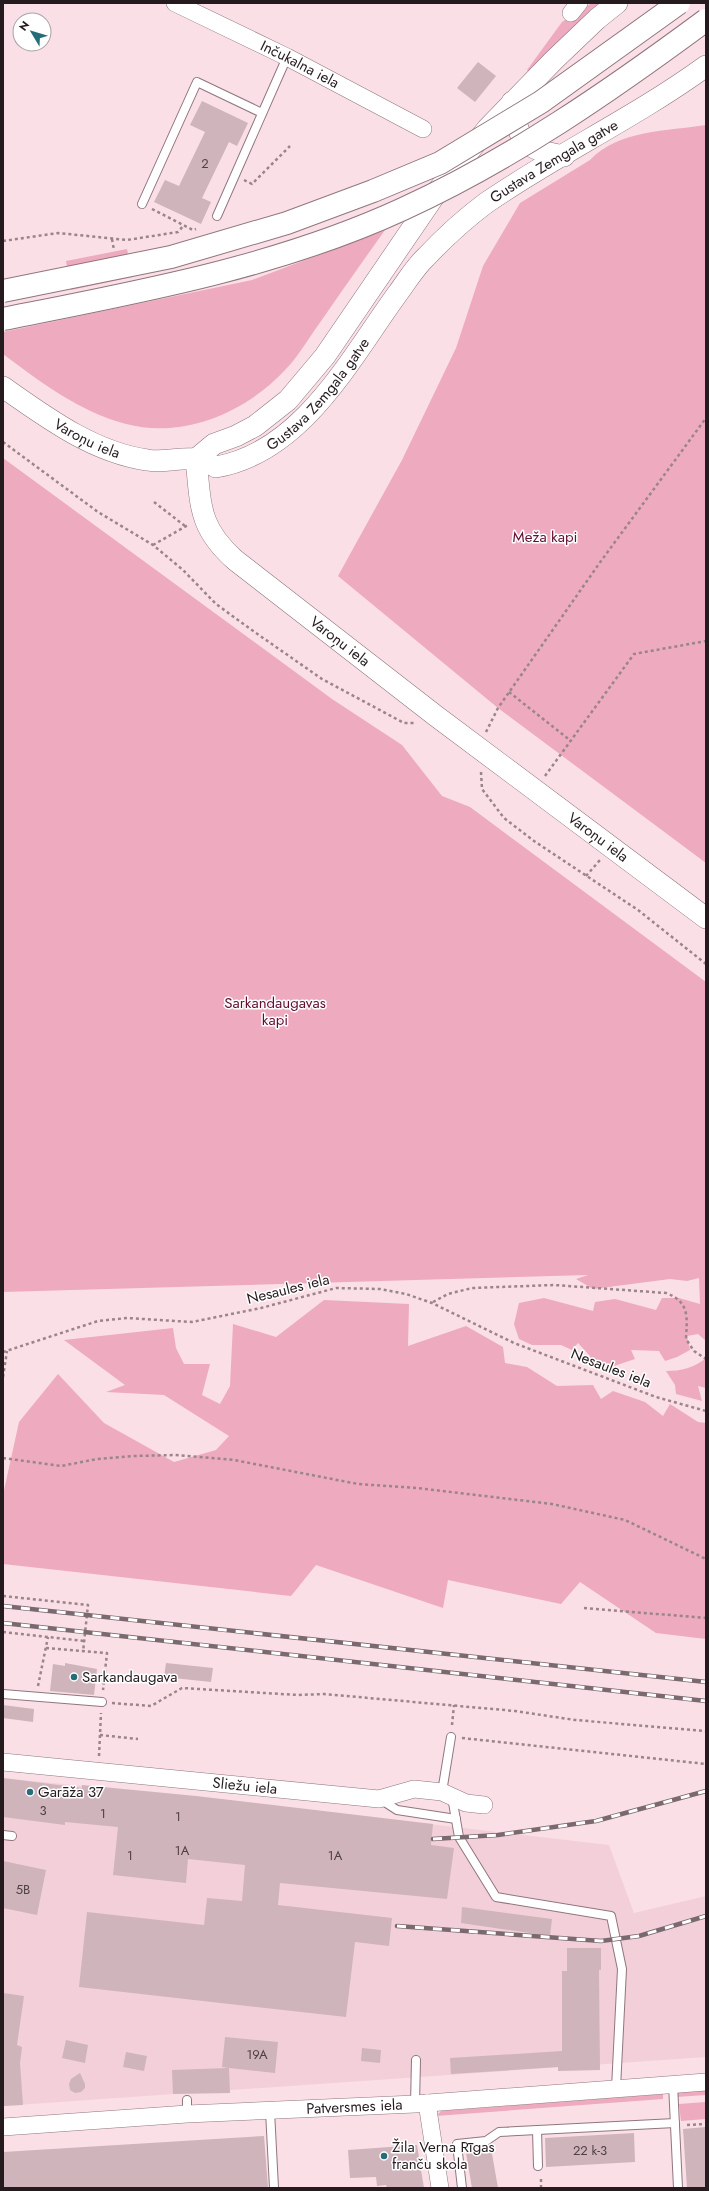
<svg xmlns="http://www.w3.org/2000/svg" width="709" height="2191" font-family="Jost,sans-serif">
  <style>
    .built { fill: #f3cfd9 }
    .green { fill: #eeaabe }
    .building { fill: #cfb4bb }
    .lines { fill: none; stroke-linecap: round; stroke-linejoin: round }
    .service-casing { stroke: #90767d; stroke-width: 10 }
    .minor-casing { stroke: #90767d; stroke-width: 18 }
    .tertiary-casing { stroke: #90767d; stroke-width: 22 }
    .path { stroke: #99858a; stroke-width: 2.5; stroke-dasharray: 3 3; stroke-linecap: butt }
    .service { stroke: #fff; stroke-width: 8 }
    .minor { stroke: #fff; stroke-width: 17 }
    .tertiary { stroke: #fff; stroke-width: 21 }
    .rail-casing { stroke: #7a696e; stroke-width: 4.5 }
    .rail { stroke: #fff; stroke-width: 3; stroke-dasharray: 9; stroke-linecap: butt }
    .primary-bridge-casing { stroke: #90767d; stroke-width: 24; stroke-linecap: butt }
    .primary-bridge { stroke: #fff; stroke-width: 22 }
    .poi-dot { fill: #256d79; stroke: #fff; stroke-width: 1.5 }
    .labels { text-anchor: middle; stroke-width: 3; stroke-linejoin: round; paint-order: stroke }
    .number-label { font-size: 13px; fill: #504145 }
    .street-label { font-size: 15px; fill: #251b1e; stroke: #fff }
    .park-label { font-size: 15px; fill: #620f34; stroke: #fff }
    .poi-label { font-size: 15px; fill: #251b1e; stroke: #fff; text-anchor: start }
  </style>
  <rect width="100%" height="100%" fill="#fbdfe6"/>
  <path class="built" d="M3,1778L224,1800L609,1845L634,1913L706,1896V2057L3,2106Z"/>
  <g class="green">
    <path d="M592,3H603L529,72L527,70L562,22Z"/>
    <path d="M706,125V863L498,708L338,576L402,460L456,348L483,266L520,203L590,160C618,130 668,131 706,125Z"/>
    <path d="M385,230C363,261 341,292 319,324C308,339 298,357 285,370C246,412 184,439 126,424C80,412 40,382 3,354V332L252,280Z"/>
    <path d="M127,249L133,277L71,290L66,261Z"/>
    <path d="M3,458L332,699L402,745L442,796L470,807L706,982V1341L698,1334L687,1336L690,1350L677,1357L665,1361L659,1351L631,1350L635,1359L611,1367L607,1371L589,1366L590,1356L578,1343L572,1350L561,1345H532L519,1339L514,1324L519,1303L544,1298L593,1311L595,1302L615,1299L656,1310L662,1298H679L700,1304L699,1278L687,1281L670,1279L593,1289L576,1279L588,1275L3,1292Z"/>
    <path d="M324,1300L409,1304L408,1346L466,1326L503,1347L505,1363L527,1367L557,1386L593,1385L601,1399L613,1391L645,1402L663,1416L670,1404L698,1422L706,1423V1639L656,1633L580,1582L561,1604L448,1580L443,1608L316,1565L291,1596L3,1564V1495L19,1422L58,1374L104,1423L174,1462L216,1450L229,1436L164,1395L106,1392L125,1385L64,1340L173,1328L176,1348L184,1364H210L202,1395L220,1404L230,1386L233,1324L276,1337Z"/>
    <path d="M706,1358V1388L698,1386L702,1401L676,1394L675,1385L666,1371C681,1371 694,1368 706,1358Z"/>
    <path d="M706,2090V2095L676,2097V2092Z"/>
    <path d="M663,2094V2099L436,2116L441,2111Z"/>
    <path d="M706,2102V2119L681,2121L679,2104Z"/>
  </g>
  <g class="building">
    <path d="M478,62L496,76L475,102L457,88Z"/>
    <path d="M202,101L248,123L237,146L229,142L202,198L211,202L201,224L154,202L165,180L179,186L205,132L190,125Z"/>
    <path d="M65,1663L97,1669L94,1695L50,1691L53,1664L65,1666Z"/>
    <path d="M166,1663L213,1668L211,1682L164,1677Z"/>
    <path d="M3,1705L34,1709L33,1722L3,1718Z"/>
    <path d="M3,1778L82,1788V1785L196,1796L433,1824L431,1845L454,1848L447,1899L280,1883L278,1905L392,1918L389,1946L355,1942L346,2017L79,1987L87,1912L204,1925L207,1898L242,1901L245,1865L188,1859L186,1883L113,1875L118,1827L65,1822V1825L3,1817Z"/>
    <path d="M3,1861L46,1870L37,1915L3,1908Z"/>
    <path d="M462,1907L552,1919L550,1936L461,1923Z"/>
    <path d="M567,1948H601V1970H599L600,2070L558,2071V2067L451,2074L450,2058L562,2051V1971H567Z"/>
    <path d="M3,1993L24,1996L17,2045L22,2047L20,2063L23,2105L3,2106Z"/>
    <path d="M225,2037L278,2042L275,2073L229,2068L230,2093L173,2094L172,2070L228,2068L222,2067Z"/>
    <path d="M66,2040L88,2045L85,2063L62,2058Z"/>
    <path d="M362,2048L381,2050L380,2063L361,2061Z"/>
    <path d="M126,2052L147,2056L144,2071L123,2067Z"/>
    <path d="M80,2073L85,2084V2088L81,2092L75,2093L70,2090L69,2084L71,2079Z"/>
    <path d="M706,2127V2188H687L683,2129Z"/>
    <path d="M634,2133L635,2162L546,2167L545,2138Z"/>
    <path d="M264,2136L268,2188H3V2152Z"/>
    <path d="M417,2145L424,2188H387L386,2185L377,2186L376,2177L350,2178L348,2150Z"/>
    <path d="M491,2148L498,2188H472L466,2153Z"/>
  </g>
  <g class="lines">
    <g class="service-casing">
      <g id="service">
        <path d="M142,204L197,82L262,113"/>
        <path d="M217,216L287,57"/>
        <path d="M3,1694L102,1702"/>
        <path d="M442,1792L451,1737"/>
        <path d="M452,1797L459,1837L496,1897L611,1916L622,1969L616,2088"/>
        <path d="M380,1799L397,1810L456,1819"/>
        <path d="M3,1835L12,1836"/>
        <path d="M673,2084L678,2188"/>
        <path d="M187,2100V2114"/>
        <path d="M415,2104L416,2060"/>
        <path d="M270,2111L274,2188"/>
        <path d="M537,2130L538,2166"/>
        <path d="M462,2188L457,2144L486,2141L499,2132L675,2123"/>
      </g>
    </g>
    <g class="minor-casing">
      <g id="minor">
        <path id="s1" d="M175,3L287,57L423,129"/>
        <path d="M571,13L579,3"/>
        <path id="s2" d="M3,1762L379,1799L414,1789L442,1792L466,1803L484,1805"/>
        <path d="M427,2103L440,2188"/>
        <path id="s3" d="M3,2127L187,2114L415,2104L706,2082"/>
      </g>
    </g>
    <g class="tertiary-casing">
      <g id="tertiary">
        <path d="M512,102C519,142 523,149 564,156"/>
        <path id="s4" d="M3,387C47,418 93,452 147,460C164,463 180,457 196,459C202,459 210,464 216,467C303,452 351,357 398,293C407,281 415,267 426,257C443,239 466,218 486,203C557,154 636,117 706,66"/>
        <path id="s5" d="M196,459C201,505 198,527 235,560L436,716L706,918"/>
        <path d="M196,459L214,444L236,436L255,426L288,400L325,356L439,189L487,129L554,60L597,19L617,3"/>
      </g>
    </g>
    <g class="path">
      <path d="M244,180L252,184L290,146"/>
      <path d="M152,209L193,230L196,229"/>
      <path d="M112,239L114,250"/>
      <path d="M3,241L58,233L127,240L178,232L184,225"/>
      <path d="M3,442L98,512L153,545L183,570L216,604L256,633L322,679L404,723H415"/>
      <path d="M154,502L185,526"/>
      <path d="M153,545L188,525"/>
      <path d="M509,692L571,741"/>
      <path d="M486,732L498,708L601,561L706,418"/>
      <path d="M481,772L482,789L504,818L534,841L638,910L706,964"/>
      <path d="M545,776L634,654L706,641"/>
      <path d="M586,876L600,860"/>
      <path d="M433,1302L448,1294L472,1288L554,1285L666,1293C690,1302 687,1317 686,1339L694,1351L706,1359"/>
      <path d="M3,1352L98,1321L127,1318L192,1322L261,1308L336,1288L380,1289L406,1294L432,1303L514,1343L656,1397L706,1411"/>
      <path d="M3,1377L7,1351"/>
      <path d="M3,1458L61,1466L97,1459L134,1456L175,1455L234,1460L358,1484L417,1488L552,1504L625,1520L706,1559"/>
      <path d="M3,1596L88,1605L83,1652"/>
      <path d="M584,1608L706,1618"/>
      <path d="M3,1632L84,1641"/>
      <path d="M46,1648L107,1653L103,1690"/>
      <path d="M38,1686L48,1637"/>
      <path d="M112,1703L151,1706L182,1688L298,1695L324,1694L515,1711L575,1720L706,1731"/>
      <path d="M452,1725L454,1705"/>
      <path d="M100,1735L138,1739"/>
      <path d="M462,1738L706,1764"/>
      <path d="M99,1756L101,1713"/>
      <path d="M687,2125L706,2124"/>
      <path d="M541,2188V2178"/>
    </g>
    <use href="#service" class="service"/>
    <use href="#minor" class="minor"/>
    <use href="#tertiary" class="tertiary"/>
    <g class="rail-casing">
      <g id="rail">
        <path d="M3,1606L706,1682"/>
        <path d="M3,1623L706,1701"/>
        <path d="M433,1839L498,1835L596,1821L706,1791"/>
        <path d="M397,1926L601,1941L639,1936L706,1916"/>
      </g>
    </g>
    <use href="#rail" class="rail"/>
    <g class="primary-bridge-casing">
      <g id="primary-bridge">
        <path d="M3,291L171,257L287,223L373,191L440,163L541,102L679,3"/>
        <path d="M3,319C139,292 277,267 403,209C512,159 610,91 706,20"/>
      </g>
    </g>
    <use href="#primary-bridge" class="primary-bridge"/>
  </g>
  <g class="poi-dot">
    <circle cx="74" cy="1677" r="4"/>
    <circle cx="30" cy="1792" r="4"/>
    <circle cx="384" cy="2156" r="4"/>
  </g>
  <g class="labels">
    <g class="number-label">
      <text x="205" y="168">2</text>
      <text x="43" y="1815">3</text>
      <text x="103" y="1818">1</text>
      <text x="178" y="1821">1</text>
      <text x="182" y="1855">1A</text>
      <text x="130" y="1860">1</text>
      <text x="335" y="1860">1A</text>
      <text x="23" y="1894">5B</text>
      <text x="257" y="2059">19A</text>
      <text x="590" y="2155">22 k-3</text>
    </g>
    <g class="street-label">
      <text dy="5" stroke="none"><textPath href="#s1" startOffset="139">Inčukalna iela</textPath></text>
      <text dy="5" stroke="none"><textPath href="#s4" startOffset="699">Gustava Zemgala gatve</textPath></text>
      <text dy="5" stroke="none"><textPath href="#s4" startOffset="363">Gustava Zemgala gatve</textPath></text>
      <text dy="5" stroke="none"><textPath href="#s4" startOffset="99">Varoņu iela</textPath></text>
      <text dy="5" stroke="none"><textPath href="#s5" startOffset="245">Varoņu iela</textPath></text>
      <text dy="5" stroke="none"><textPath href="#s5" startOffset="569">Varoņu iela</textPath></text>
      <text transform="translate(288 1289) rotate(-14)" y="5">Nesaules iela</text>
      <text transform="translate(611 1368) rotate(21)" y="5">Nesaules iela</text>
      <text dy="5" stroke="none"><textPath href="#s2" startOffset="243">Sliežu iela</textPath></text>
      <text dy="5" stroke="none"><textPath href="#s3" startOffset="352">Patversmes iela</textPath></text>
    </g>
    <g class="park-label">
      <text x="545" y="542">Meža kapi</text>
      <text x="275" y="1008">Sarkandaugavas<tspan x="275" dy="17">kapi</tspan></text>
    </g>
    <g class="poi-label">
      <text x="82" y="1682">Sarkandaugava</text>
      <text x="38" y="1797">Garāža 37</text>
      <text x="392" y="2152">Žila Verna Rīgas<tspan x="392" dy="17">franču skola</tspan></text>
    </g>
  </g>
  <rect width="709" height="2191" fill="none" stroke="#251b1e" stroke-width="8"/>
  <g transform="translate(32 32) rotate(308)"><circle r="19" fill="#ffffff" stroke="#a8a4a5"/>
  <path d="M0-3L7 15L0 10L-7 15Z" fill="#256d79"/>
  <text y="-6" font-size="11" font-weight="bold" text-anchor="middle" fill="#251b1e">N</text>
  </g>
</svg>
